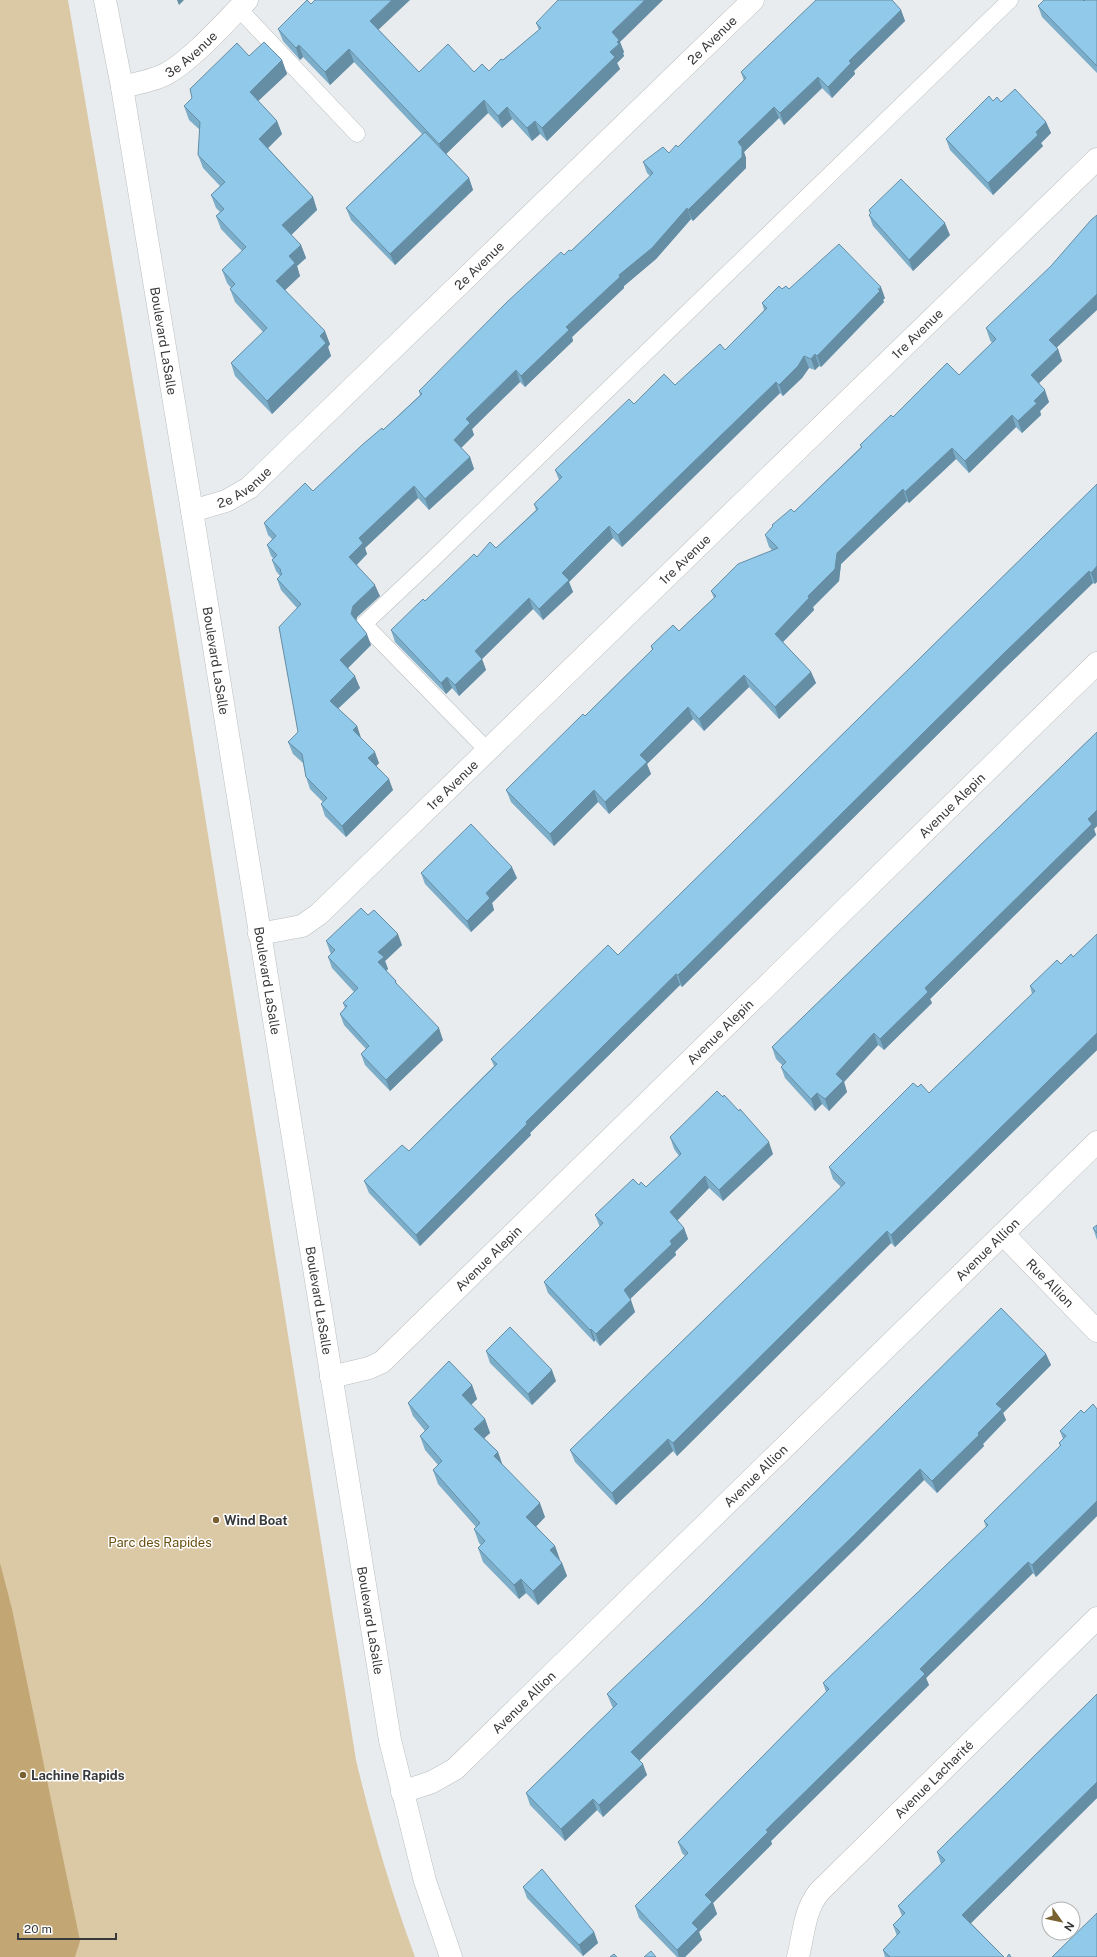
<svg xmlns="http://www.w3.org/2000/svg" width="1097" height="1957" font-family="'Public Sans',sans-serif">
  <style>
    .green { fill: #dbc8a5 }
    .water { fill: #c2a673 }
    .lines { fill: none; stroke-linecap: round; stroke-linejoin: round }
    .service-casing { stroke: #bbbfc0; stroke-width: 17 }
    .minor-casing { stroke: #bbbfc0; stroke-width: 23 }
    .secondary-casing { stroke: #bbbfc0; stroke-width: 23 }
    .service { stroke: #fff; stroke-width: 16 }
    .minor { stroke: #fff; stroke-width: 22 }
    .secondary { stroke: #fff; stroke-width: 22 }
    .wall { fill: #7cadc9 }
    .shaded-wall { fill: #658da4 }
    .building { fill: #90c9ea; stroke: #658da4 }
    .poi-dot { fill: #7a6132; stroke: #fff; stroke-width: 1.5 }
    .labels { text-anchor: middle; stroke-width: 3; stroke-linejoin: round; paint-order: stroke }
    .street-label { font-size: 13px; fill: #38393a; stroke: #fff }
    .poi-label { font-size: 13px; font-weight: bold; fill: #38393a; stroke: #fff; text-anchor: start }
    .park-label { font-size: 13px; fill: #6a4e0f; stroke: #fff }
  </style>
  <rect width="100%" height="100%" fill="#e9ecee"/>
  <path class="green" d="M0,0H68L173,616L356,1760C372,1827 391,1892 415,1957H0Z"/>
  <path class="water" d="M0,1563L12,1609L80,1941L75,1957H0Z"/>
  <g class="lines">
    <g class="service-casing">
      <g id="service">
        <path d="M239,9L357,134"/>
        <path d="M487,750L364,624L433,559L1010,0"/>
      </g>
    </g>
    <g class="minor-casing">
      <g id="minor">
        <path id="s1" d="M122,87C137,83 153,81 166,74C193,59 225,22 247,0"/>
        <path id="s2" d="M192,511L226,501L249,488L753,0"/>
        <path id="s3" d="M259,934L302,926L319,914L1097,159"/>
        <path id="s4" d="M1003,1234L1097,1331"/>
        <path id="s5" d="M331,1377L369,1368L382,1362L1097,663"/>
        <path id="s6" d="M402,1792L432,1782L455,1769L1097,1142"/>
        <path id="s7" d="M798,1957C804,1933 804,1911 819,1892L1097,1618"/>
      </g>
    </g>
    <g class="secondary-casing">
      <g id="secondary">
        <path id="s8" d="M105,0L122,87L192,511L390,1740L425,1881L451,1957"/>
      </g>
    </g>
    <use href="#service" class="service"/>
    <use href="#minor" class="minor"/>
    <use href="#secondary" class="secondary"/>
  </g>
  <g class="wall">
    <path d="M1097,0V73L1042,17L1038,6Z"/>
    <path d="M311,4L379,30L419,72L489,71L539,30L536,23L620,42L624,52L623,53L624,56L617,63L620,69L547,141L540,134L532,141L512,119L502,128L488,113L446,154L469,178L473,190L395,265L351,220L346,208L422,134L354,62L330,85L303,57L300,60L283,41L278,29Z"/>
    <path d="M901,10L905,21L854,71L855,74L832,98L822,88L784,125L779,118L744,152L746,158V168L693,221L691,219L656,259L624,286V288L572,337L573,341L525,387L520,382L472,429L474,435L461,448L470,457L474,469L429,510L418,498L365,548L367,554L357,565L380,596L357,617L356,621L371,645L348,668L360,688L338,709L357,726L361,738L379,763L376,766L393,790L346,837L325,816L321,804L323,802L310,789L306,777L303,763L293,754L288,742L298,732L297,608L281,590L277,579L280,576L276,571L272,560L273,558L271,556L267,545L272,539L268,535L264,523L313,491L383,430L420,395L419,391L564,255L571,251L650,176L647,173L643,162L669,153L678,147L744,81L741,72Z"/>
    <path d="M249,56L282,60L287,74L258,101L277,121L282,134L268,148L313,197L317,210L291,235L301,245L306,258L297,266L300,276L285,290L330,344L328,347L331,356L272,414L235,376L231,363L263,332L235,302L230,289L231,288L227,283L222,270L242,251L221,229L216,216L220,212L216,208L211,195L220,186L203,168L198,155L200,130L189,120L184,106L192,98Z"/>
    <path d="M993,101L1001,102L1046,122L1051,133L1041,143L1043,146L993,195L950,150L946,139Z"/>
    <path d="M869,210L950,235L913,271L873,226L869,215L870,214Z"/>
    <path d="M782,289H789L885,298L883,300L884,302L821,367L819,366L815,370L809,368L802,378L783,396L780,393L622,547L613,538L569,582L573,592L543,620L533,609L482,659L486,670L459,696L452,688L446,694L395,642L391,630L477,557L496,548L536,510L534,504L559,480L555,470L634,404L675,385L725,350L764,310L762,303Z"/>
    <path d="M986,328L1057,348L1058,349L1062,361L1039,383L1049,402L1040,411L1041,415L1022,433L1016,427L969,473L956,459L909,503L907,501L841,564L839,581L813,607L814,610L783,642L811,672L816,683L779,719L749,687L704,731L693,719L647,764L651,774L609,814L598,802L554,846L511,802L506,790L585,716L652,650L651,646L679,631L714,598L711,591L772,550L769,547L765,535L773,527L772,525L794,512L861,447L860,445L893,417L959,375L992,343L990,340Z"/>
    <path d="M1097,484L1095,584L1093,583L1005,668L682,987L680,985L530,1133L531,1135L420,1246L369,1193L364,1181L409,1151L494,1066L491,1059L618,955Z"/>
    <path d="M1097,732V826L1094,829L1096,835L930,999L932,1003L884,1050L878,1045L844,1082L847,1092L829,1111L822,1104L815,1111L785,1078L781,1067L783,1066L776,1059L772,1047Z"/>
    <path d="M421,873L517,878L492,903L494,910L471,932L425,884Z"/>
    <path d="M368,915L402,945L385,961L388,969L386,971L396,981L397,985L443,1040L390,1091L365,1065L361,1054L366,1049L344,1025L340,1014L345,1008L343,1003L354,992L332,968L328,957L331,954L330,952L326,941Z"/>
    <path d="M1097,934V1050L895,1247L891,1243L677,1456L673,1451L616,1505L575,1462L570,1450L841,1187L833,1179L829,1167L918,1087L929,1093L1032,994L1030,986L1061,964L1073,957Z"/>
    <path d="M670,1137L773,1154L723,1201L709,1188L677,1220L684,1228L688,1239L675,1252L676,1255L630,1299L635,1312L600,1346L595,1340L594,1342L548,1293L544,1282L600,1227L595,1215L639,1185L646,1187L679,1156L674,1149Z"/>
    <path d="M1097,1225V1240L1093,1228Z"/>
    <path d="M486,1351L556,1381L532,1405L490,1363Z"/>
    <path d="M1046,1354L1051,1365L1003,1413L1006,1420L983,1444L984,1446L937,1493L924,1480L856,1548L639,1760L647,1775L603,1817L597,1810L565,1841L530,1805L526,1793L613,1708L612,1706L607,1694Z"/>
    <path d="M472,1385L477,1399L471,1405L485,1419L490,1433L484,1438L498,1452L502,1465L545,1517L536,1526L555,1546L560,1560L562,1563L567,1576L538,1605L526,1593L519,1599L483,1562L478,1548L481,1545L479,1543L474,1529L476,1527L438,1484L433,1470L438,1465L425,1450L420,1436L425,1431L413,1416L408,1403Z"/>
    <path d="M1097,1409V1516L1036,1577L1033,1573L926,1678L929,1685L771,1841L772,1844L713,1903L717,1914L699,1932L702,1940L685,1957H677L639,1918L635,1906L685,1856L682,1853L678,1842L826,1692L823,1683L986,1527L984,1521L1060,1446L1059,1443L1063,1439L1060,1431L1084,1413Z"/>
    <path d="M1097,1694V1798L971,1923L1004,1957H885L883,1950L897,1936L893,1925L902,1916L898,1906L941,1864L937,1852Z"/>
    <path d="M523,1887L594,1932L598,1943L583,1956L527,1898Z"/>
  </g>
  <g class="shaded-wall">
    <path d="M177,0H184L179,5Z"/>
    <path d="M392,0H410L375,33L370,21Z"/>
    <path d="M645,0H663L620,42L624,52L623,53L624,56L617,63L620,69L547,141L542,128L610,52L612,32Z"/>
    <path d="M901,10L905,21L854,71L855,74L832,98L828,87L849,61Z"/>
    <path d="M299,45L303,57L300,60L296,48Z"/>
    <path d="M349,49L354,62L330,85L325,72Z"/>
    <path d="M282,60L287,74L254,105L250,92Z"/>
    <path d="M818,77L822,88L784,125L780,113Z"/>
    <path d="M484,100L488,113L444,156L439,144Z"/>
    <path d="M507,107L512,119L502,128L498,116Z"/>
    <path d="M774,107L779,118L744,152L746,158V168L693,221L688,210L738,142Z"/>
    <path d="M277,121L282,134L264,152L259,139Z"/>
    <path d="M535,121L540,134L532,141L527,128Z"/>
    <path d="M1046,122L1051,133L1041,143L1043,146L993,195L988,183L1036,132Z"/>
    <path d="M469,178L473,190L395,265L390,254Z"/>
    <path d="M313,197L317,210L287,239L282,225Z"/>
    <path d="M687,208L691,219L656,259L624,286V288L572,337L573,341L525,387L521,376L566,327Z"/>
    <path d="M945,223L950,235L913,271L909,260Z"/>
    <path d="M301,245L306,258L297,266L300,276L281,294L276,281L289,256Z"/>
    <path d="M881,287L885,298L883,300L884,302L821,367L817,356Z"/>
    <path d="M1097,294V310L1053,351L1049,340Z"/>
    <path d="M325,331L330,344L328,347L331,356L272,414L267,401L320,336Z"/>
    <path d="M1058,349L1062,361L1035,387L1031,375Z"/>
    <path d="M815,354L819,366L815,370L811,359Z"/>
    <path d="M804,356L809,368L802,378L783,396L779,385Z"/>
    <path d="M516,370L520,382L472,429L474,435L458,451L454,440L466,419Z"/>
    <path d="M776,382L780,393L622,547L618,535Z"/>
    <path d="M1045,390L1049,402L1040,411L1041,415L1022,433L1018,421L1034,401Z"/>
    <path d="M1012,415L1016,427L969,473L965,461Z"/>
    <path d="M952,448L956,459L909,503L905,492Z"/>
    <path d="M470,457L474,469L429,510L425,499Z"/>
    <path d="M414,486L418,498L365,548L367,554L353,568L349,557L359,538Z"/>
    <path d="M903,489L907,501L841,564L839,581L813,607L814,610L779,646L775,634L808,596L837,553Z"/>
    <path d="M609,526L613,538L569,582L573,592L543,620L539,609L562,573Z"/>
    <path d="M1097,566V582L1095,584L1091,573Z"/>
    <path d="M1089,571L1093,583L1005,668L682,987L678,975L1001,656Z"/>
    <path d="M375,585L380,596L357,617L355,626L351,614L353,606Z"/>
    <path d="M529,598L533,609L482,659L486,670L459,696L455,685L475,651Z"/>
    <path d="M367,634L371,645L344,672L340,660Z"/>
    <path d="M811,672L816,683L779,719L775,707Z"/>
    <path d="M744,675L749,687L704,731L699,719Z"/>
    <path d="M355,676L360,688L334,712L330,701Z"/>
    <path d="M447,677L452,688L446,694L441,683Z"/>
    <path d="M688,707L693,719L647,764L651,774L609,814L605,802L640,755Z"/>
    <path d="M357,726L361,738L353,730Z"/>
    <path d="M375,752L379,763L373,770L368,758Z"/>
    <path d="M389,779L393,790L346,837L342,826Z"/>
    <path d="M594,790L598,802L554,846L550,834Z"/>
    <path d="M1097,810V826L1094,829L1096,835L930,999L932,1003L884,1050L880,1039L925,988Z"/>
    <path d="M512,867L517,878L492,903L494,910L471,932L467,921L486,893Z"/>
    <path d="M398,934L402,945L385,961L388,969L383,974L378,962V952Z"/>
    <path d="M676,974L680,985L530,1133L531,1135L420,1246L416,1235L526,1122Z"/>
    <path d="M439,1028L443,1040L390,1091L386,1080Z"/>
    <path d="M874,1033L878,1045L844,1082L847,1092L829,1111L825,1099L836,1074Z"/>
    <path d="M1097,1033V1050L895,1247L891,1235Z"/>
    <path d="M817,1093L822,1104L815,1111L811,1099Z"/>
    <path d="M769,1142L773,1154L723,1201L719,1190Z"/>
    <path d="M705,1176L709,1188L674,1224L670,1212Z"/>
    <path d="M684,1228L688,1239L675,1252L676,1255L628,1301L624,1290L670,1241Z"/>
    <path d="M887,1231L891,1243L677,1456L673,1443Z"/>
    <path d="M631,1300L635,1312L600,1346L596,1334Z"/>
    <path d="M591,1329L595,1340L594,1342L590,1330Z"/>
    <path d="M1046,1354L1051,1365L1003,1413L1006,1420L983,1444L984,1446L937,1493L932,1481L978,1433L996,1404Z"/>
    <path d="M552,1370L556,1381L532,1405L528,1394Z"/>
    <path d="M472,1385L477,1399L467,1409L462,1395Z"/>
    <path d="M485,1419L490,1433L479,1443L474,1429Z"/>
    <path d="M668,1439L673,1451L616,1505L612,1493Z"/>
    <path d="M498,1452L503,1466L494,1456Z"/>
    <path d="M920,1469L924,1480L856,1548L636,1764L631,1752Z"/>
    <path d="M1097,1501V1516L1036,1577L1032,1565Z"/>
    <path d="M540,1503L545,1517L532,1531L526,1517Z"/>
    <path d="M555,1546L560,1560L550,1550Z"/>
    <path d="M1028,1562L1033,1573L926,1678L929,1685L771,1841L772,1844L713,1903L717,1914L699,1932L702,1940L685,1957H679L677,1950L692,1923L705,1895L920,1669Z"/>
    <path d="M562,1563L567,1576L538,1605L533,1591Z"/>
    <path d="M521,1579L526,1593L519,1599L514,1585Z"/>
    <path d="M643,1764L647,1775L603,1817L599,1805Z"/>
    <path d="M1097,1782V1798L967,1927L962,1915Z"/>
    <path d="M593,1799L597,1810L565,1841L561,1829Z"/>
    <path d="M594,1932L598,1943L583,1956L579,1945Z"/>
  </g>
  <g class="building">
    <path d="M307,0L311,4L315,0H392L370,21L419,72L448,44L474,72L482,64L489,71L501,59L503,60L541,28L536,23L558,0H645L612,32L619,40L617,42L619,44L610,52L615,57L542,128L535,121L527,128L507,107L498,116L484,100L439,144L349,49L325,72L299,45L296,48L278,29Z"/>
    <path d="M816,0H892L901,10L849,61L851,63L828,87L818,77L780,113L774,107L738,142L742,147V157L688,210L687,208L652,248L619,275L620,277L566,327L569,330L521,376L516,370L466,419L470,423L454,440L470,457L425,499L414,486L359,538L363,543L349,557L375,585L353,606L351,614L367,634L340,660L355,676L330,701L357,726L353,730L375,752L368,758L389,779L342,826L321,804L327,798L306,777L302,754L288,742L298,732L279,627L301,604L277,579L282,574L280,571L281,570L272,560L277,555L267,545L276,536L264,523L305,483L313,491L362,445L382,428L383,430L422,394L419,391L507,302L561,252L564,255L569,250L571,251L653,173L643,162L663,147L669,153L676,145L678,147L746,78L741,72Z"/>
    <path d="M1044,0H1083L1084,1L1085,0H1097V66L1038,6Z"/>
    <path d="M264,42L282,60L250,92L277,121L259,139L313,197L282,225L301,245L289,256L295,263L276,281L325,331L320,336L326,343L267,401L231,363L267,328L230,289L235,284L222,270L246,247L216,216L224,209L211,195L225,182L198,155L200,122L184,106L192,98L190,89L237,43L249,56Z"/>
    <path d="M1015,89L1046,122L1036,132L1038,135L988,183L946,139L989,96L993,101L997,97L1001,102Z"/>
    <path d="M425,132L469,178L390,254L346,208Z"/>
    <path d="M901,179L945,223L909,260L869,215L871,213L869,210Z"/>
    <path d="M1097,215V294L1049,340L1058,349L1031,375L1045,390L1034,401L1037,403L1018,421L1012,415L965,461L952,448L905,492L903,489L837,553L835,569L808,596L809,598L775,634L811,672L775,707L744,675L699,719L688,707L640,755L647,762L605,802L594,790L550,834L506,790L583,714L585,716L653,649L651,646L673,625L679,631L716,596L711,591L738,564L778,548L765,535L773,526L772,525L791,509L794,512L862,447L860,445L891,415L893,417L947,363L959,375L996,339L986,328L1051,266L1091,220Z"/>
    <path d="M839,244L881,287L878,289L880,291L817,356L815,354L811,359L804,356L798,366L779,385L776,382L618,535L609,526L562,573L569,580L539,609L529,598L475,651L482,659L455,685L447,677L441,683L391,630L423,599L425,601L474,554L477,557L490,542L496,548L538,509L534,504L562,477L555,470L629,399L634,404L664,374L675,385L720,344L725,350L767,308L762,303L779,286L782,289L786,286L789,289Z"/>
    <path d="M1097,484V566L1091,573L1089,571L1001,656L678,975L676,974L526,1122L527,1124L416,1235L364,1181L402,1145L409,1151L497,1064L491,1059L608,945L618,955Z"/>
    <path d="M1097,732V810L1088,819L1092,824L925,988L928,992L880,1039L874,1033L836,1074L843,1081L825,1099L817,1093L811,1099L781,1067L786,1062L772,1047Z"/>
    <path d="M471,824L512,867L486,893L490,898L467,921L421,873Z"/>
    <path d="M361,908L368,915L374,910L398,934L378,952L384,957L378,962L396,981L395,982L439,1028L386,1080L361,1054L369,1046L340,1014L347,1006L343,1003L358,988L328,957L335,950L326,941Z"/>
    <path d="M1097,934V1033L891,1235L887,1231L673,1443L668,1439L612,1493L570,1450L845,1183L829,1167L913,1083L918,1087L921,1084L929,1093L1035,991L1030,986L1057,960L1061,964L1071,954L1073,957Z"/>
    <path d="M717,1091L723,1097L724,1095L739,1111L740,1109L769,1142L719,1190L705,1176L670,1212L684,1228L670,1241L672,1244L624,1290L631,1300L596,1334L591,1329L590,1330L544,1282L603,1223L595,1215L633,1179L639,1185L641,1182L646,1187L681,1154L670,1137Z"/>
    <path d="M1097,1225V1233L1093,1228Z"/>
    <path d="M1001,1308L1046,1354L996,1404L1002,1409L978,1433L979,1435L932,1481L920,1469L852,1537L631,1752L643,1764L599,1805L593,1799L561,1829L526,1793L617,1704L607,1694L702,1604Z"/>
    <path d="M510,1327L552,1370L528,1394L486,1351Z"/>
    <path d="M449,1361L472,1385L462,1395L485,1419L474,1429L498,1452L494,1456L540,1503L526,1517L555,1546L550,1550L562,1563L533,1591L521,1579L514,1585L478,1548L485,1541L474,1529L480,1523L433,1470L442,1461L420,1436L429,1427L408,1403Z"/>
    <path d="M1093,1404L1097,1409V1501L1032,1565L1028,1562L920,1669L925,1674L766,1830L768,1832L705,1895L712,1902L692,1923L698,1929L677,1950L635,1906L688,1853L678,1842L829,1689L823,1683L988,1525L984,1521L1061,1445L1059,1443L1066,1436L1060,1431L1081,1410L1084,1413Z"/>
    <path d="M1097,1694V1782L962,1915L1004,1957H890L883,1950L900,1932L893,1925L905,1913L898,1906L945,1860L937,1852Z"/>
    <path d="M542,1869L594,1932L579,1945L523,1887Z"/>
    <path d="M1097,1913V1957H1052Z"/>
    <path d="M651,1951L656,1957H644Z"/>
    <path d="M614,1954L617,1957H610Z"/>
    <path d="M1009,1954L1011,1957H1007Z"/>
  </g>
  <g class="poi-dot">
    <circle cx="216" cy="1520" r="4"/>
    <circle cx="23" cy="1775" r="4"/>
  </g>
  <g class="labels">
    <g class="street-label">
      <text dy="5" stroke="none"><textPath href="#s2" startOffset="706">2e Avenue</textPath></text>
      <text dy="5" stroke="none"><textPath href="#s1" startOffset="78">3e Avenue</textPath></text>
      <text dy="5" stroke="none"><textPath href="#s2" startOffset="382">2e Avenue</textPath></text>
      <text dy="5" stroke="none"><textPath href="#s3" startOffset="898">1re Avenue</textPath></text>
      <text dy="5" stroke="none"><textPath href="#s8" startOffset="346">Boulevard LaSalle</textPath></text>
      <text dy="5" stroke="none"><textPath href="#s2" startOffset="58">2e Avenue</textPath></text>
      <text dy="5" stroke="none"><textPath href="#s3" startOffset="574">1re Avenue</textPath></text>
      <text dy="5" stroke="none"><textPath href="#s8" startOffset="670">Boulevard LaSalle</textPath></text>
      <text dy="5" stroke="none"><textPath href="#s3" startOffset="250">1re Avenue</textPath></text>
      <text dy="5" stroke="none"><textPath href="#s5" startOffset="850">Avenue Alepin</textPath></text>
      <text dy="5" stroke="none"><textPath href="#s8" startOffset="994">Boulevard LaSalle</textPath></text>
      <text dy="5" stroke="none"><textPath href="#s5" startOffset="526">Avenue Alepin</textPath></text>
      <text dy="5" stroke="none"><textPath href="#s6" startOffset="802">Avenue Allion</textPath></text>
      <text dy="5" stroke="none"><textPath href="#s5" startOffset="202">Avenue Alepin</textPath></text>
      <text dy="5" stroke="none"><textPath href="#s4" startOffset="68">Rue Allion</textPath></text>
      <text dy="5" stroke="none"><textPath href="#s8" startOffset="1318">Boulevard LaSalle</textPath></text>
      <text dy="5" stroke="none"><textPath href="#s6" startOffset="478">Avenue Allion</textPath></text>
      <text dy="5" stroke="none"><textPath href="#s8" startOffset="1642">Boulevard LaSalle</textPath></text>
      <text dy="5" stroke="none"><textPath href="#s6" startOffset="154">Avenue Allion</textPath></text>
      <text dy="5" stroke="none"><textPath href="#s7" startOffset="230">Avenue Lacharité</textPath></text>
    </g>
    <g class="poi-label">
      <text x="224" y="1525">Wind Boat</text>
      <text x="31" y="1780">Lachine Rapids</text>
    </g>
    <g class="park-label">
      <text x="160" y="1547">Parc des Rapides</text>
    </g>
  </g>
  <g transform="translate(1061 1921) rotate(123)"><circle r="19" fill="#ffffff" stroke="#afb0b0"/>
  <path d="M0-3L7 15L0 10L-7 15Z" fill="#7a6132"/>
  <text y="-6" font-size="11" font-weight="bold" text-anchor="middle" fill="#38393a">N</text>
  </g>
  <path d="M18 1933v6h98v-6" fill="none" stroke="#38393a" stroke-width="2"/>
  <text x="24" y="1933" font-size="12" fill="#38393a" stroke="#ffffff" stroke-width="3" paint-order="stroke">20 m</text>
</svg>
